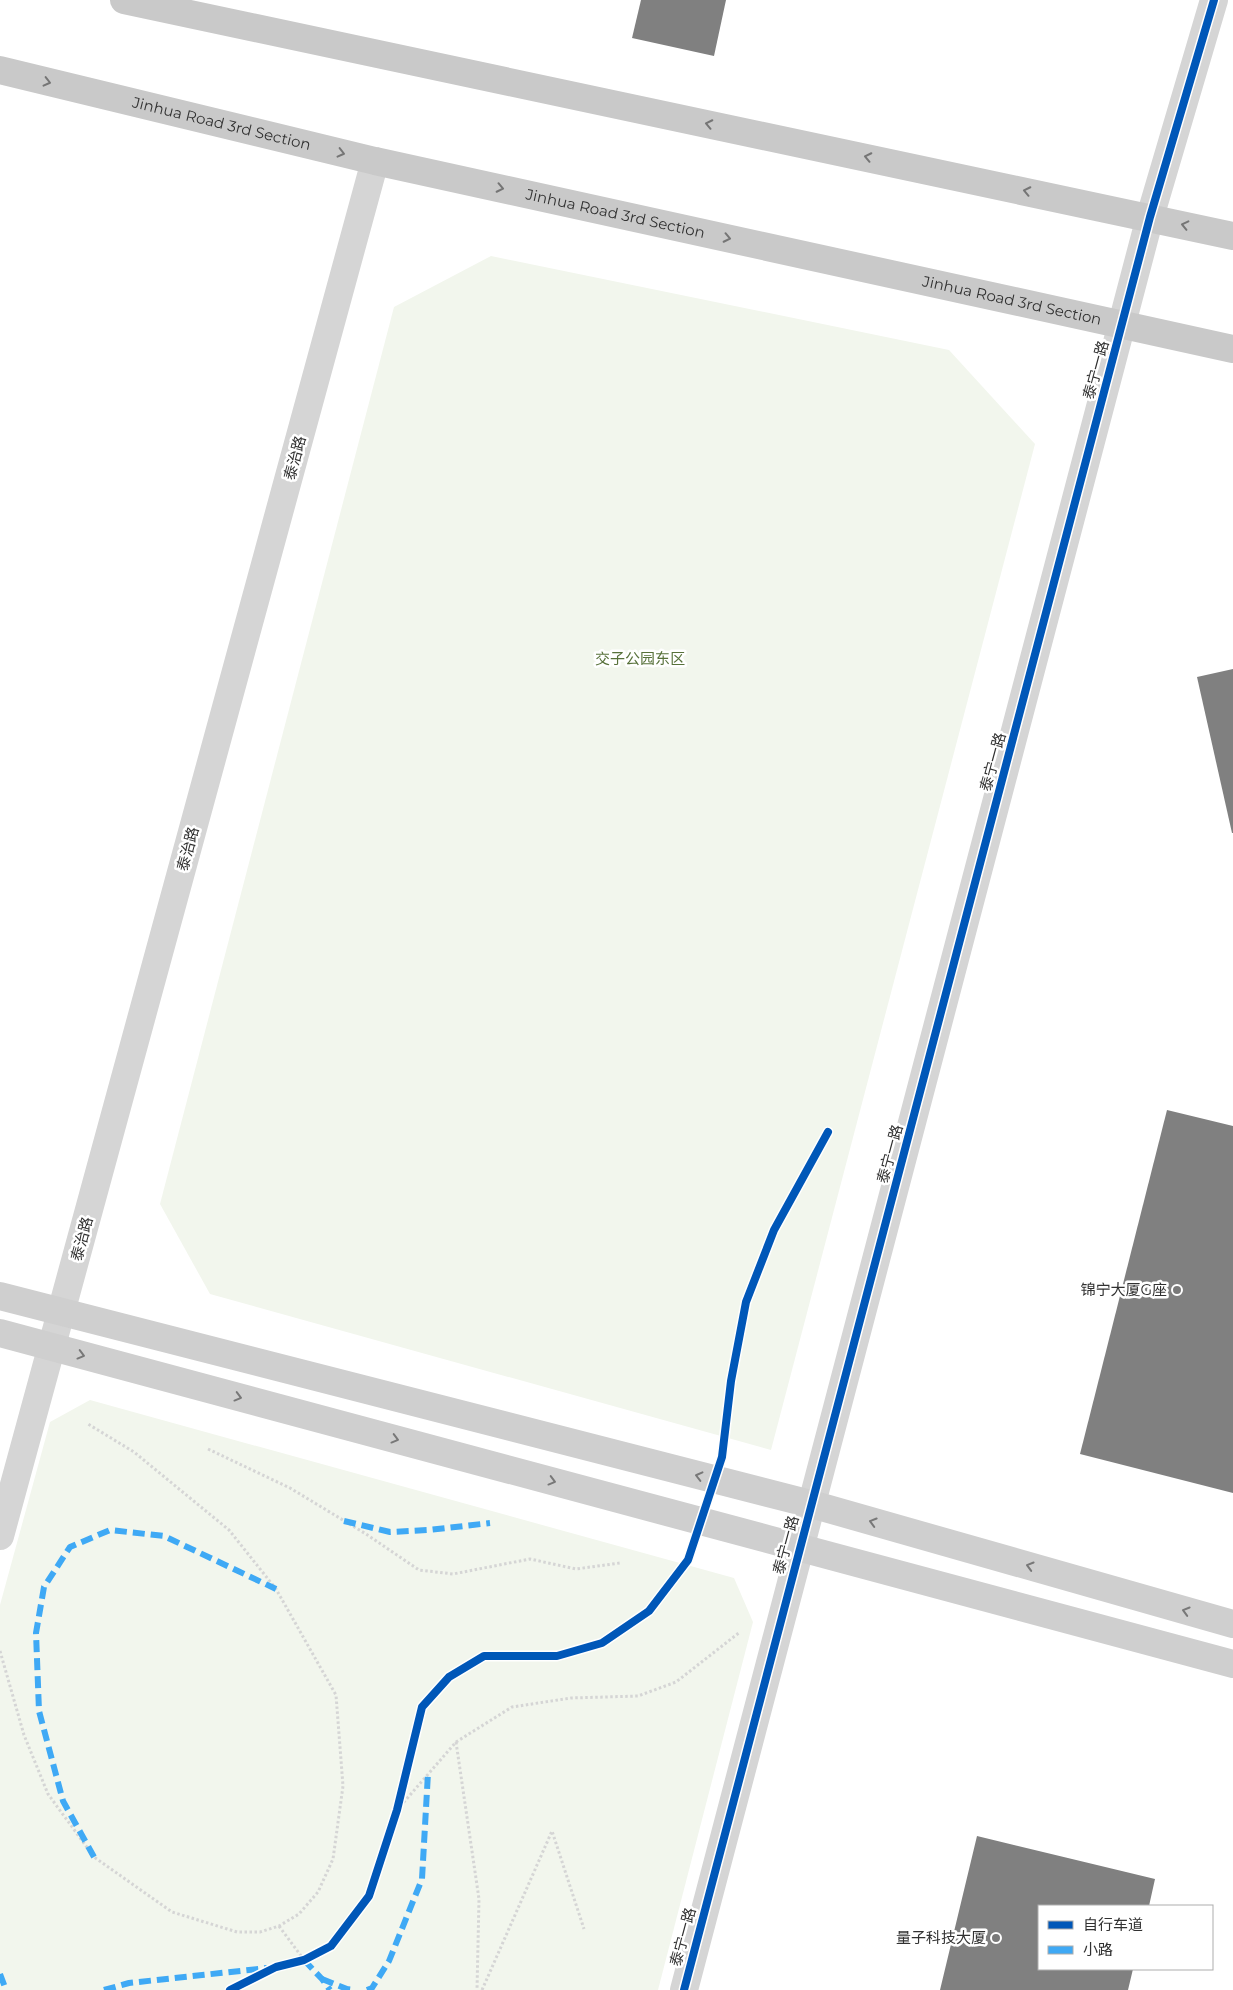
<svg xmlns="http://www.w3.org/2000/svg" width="1233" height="1990" font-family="Montserrat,'Noto Sans SC',sans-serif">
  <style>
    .park { fill: #f2f6ed }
    .building { fill: #808080 }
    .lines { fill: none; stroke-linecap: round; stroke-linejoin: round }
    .path { stroke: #d5d5d5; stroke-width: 3; stroke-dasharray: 2.5 2.5; stroke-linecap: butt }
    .street { stroke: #d5d5d5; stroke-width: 28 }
    .secondary { stroke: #cfcfcf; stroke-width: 28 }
    .primary { stroke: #c9c9c9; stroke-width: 28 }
    .quiet { stroke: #3fa9f5; stroke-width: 6; stroke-dasharray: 12 6; stroke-linecap: butt }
    .cycleway-casing { stroke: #fff; stroke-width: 11 }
    .cycleway { stroke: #0057b8; stroke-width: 8 }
    .oneway { stroke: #757575 }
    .oneway2 { stroke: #787878 }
    .poi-dot { fill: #797979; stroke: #fff; stroke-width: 2 }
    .labels { text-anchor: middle; stroke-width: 5; stroke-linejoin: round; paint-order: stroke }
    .street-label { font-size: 15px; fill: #313131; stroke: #fff }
    .park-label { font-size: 15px; fill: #57713a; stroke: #fff }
    .poi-label { font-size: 15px; fill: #313131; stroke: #fff; text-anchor: end }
  </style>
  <rect width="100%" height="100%" fill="#fff"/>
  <g class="park">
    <path d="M491,256L949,350L1035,444L771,1450L210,1294L160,1204L394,307Z"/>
    <path d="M90,1400L734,1578L753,1622L658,1990H0V1605L50,1422Z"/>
  </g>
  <g class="building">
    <path d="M641,0H726L714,56L632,38Z"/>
    <path d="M1233,669V833H1232L1197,677Z"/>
    <path d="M1167,1110L1233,1126V1493L1080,1454Z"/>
    <path d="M977,1836L1155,1879L1149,1906H1039V1969H1133L1128,1990H940Z"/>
  </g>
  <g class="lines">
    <g class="path">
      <path d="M208,1449L290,1488L366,1534L419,1570L453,1574L530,1559L576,1569L620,1563"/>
      <path d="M0,1651L24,1735L48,1794L94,1857L172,1912L237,1932H260L279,1926L299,1914L318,1892L333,1859L343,1786L336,1695L276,1589L229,1530L134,1452L88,1424"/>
      <path d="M456,1742L479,1899L477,1990"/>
      <path d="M397,1810L456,1742L512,1707L571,1698L638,1696L676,1682L740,1632"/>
      <path d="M279,1926L304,1960"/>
      <path d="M482,1990L552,1831L584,1929"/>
    </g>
    <g class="street">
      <path d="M0,1536L375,161"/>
      <path d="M684,1990L1150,217L1214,0"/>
    </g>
    <g class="secondary">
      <path d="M0,1296L811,1504L1233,1624"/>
      <path d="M0,1333L1233,1664"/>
    </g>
    <g class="primary">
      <path d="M124,0L1233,236"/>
      <path id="s1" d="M0,70L375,161L1233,349"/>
    </g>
    <g class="quiet">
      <path d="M344,1521L390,1532L429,1530L490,1523"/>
      <path d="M94,1857L63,1801L39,1711L36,1633L44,1587L70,1547L110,1530L164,1536L276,1589"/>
      <path d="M304,1960L322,1979L330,1990"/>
      <path d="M0,1974L6,1990"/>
      <path d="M322,1979L347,1989L354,1990"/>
      <path d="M104,1990L129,1983L267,1968"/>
      <path d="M367,1990L372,1988L389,1961L422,1879L428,1773"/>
    </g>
    <g class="cycleway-casing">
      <g id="cycleway">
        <path d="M230,1990L276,1967L304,1960L331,1946L369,1896L397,1810L422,1707L449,1677L484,1656H557L602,1643L649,1611L688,1560L722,1457L731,1381L746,1302L774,1230L828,1132"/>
        <path d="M684,1990L1150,217L1214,0"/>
      </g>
    </g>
    <use href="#cycleway" class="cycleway"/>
  </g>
  <defs><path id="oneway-chevron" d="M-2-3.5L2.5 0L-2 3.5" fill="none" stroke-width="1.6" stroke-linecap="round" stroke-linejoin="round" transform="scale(1.25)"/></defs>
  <g class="oneway">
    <use href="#oneway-chevron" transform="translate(47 82) rotate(14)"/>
    <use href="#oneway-chevron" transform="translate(709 124) rotate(-168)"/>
    <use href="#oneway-chevron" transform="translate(341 153) rotate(14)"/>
    <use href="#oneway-chevron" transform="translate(868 157) rotate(-168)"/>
    <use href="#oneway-chevron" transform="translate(500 188) rotate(12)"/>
    <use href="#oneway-chevron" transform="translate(1027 191) rotate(-168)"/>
    <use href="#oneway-chevron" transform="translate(1185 225) rotate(-167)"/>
    <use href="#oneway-chevron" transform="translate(727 238) rotate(12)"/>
  </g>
  <g class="oneway2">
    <use href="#oneway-chevron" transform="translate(81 1355) rotate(15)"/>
    <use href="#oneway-chevron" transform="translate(238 1397) rotate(15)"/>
    <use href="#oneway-chevron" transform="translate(395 1439) rotate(15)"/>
    <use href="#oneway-chevron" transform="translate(699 1476) rotate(-166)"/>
    <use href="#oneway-chevron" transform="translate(552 1481) rotate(15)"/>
    <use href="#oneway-chevron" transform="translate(873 1522) rotate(-164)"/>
    <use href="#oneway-chevron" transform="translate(1030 1566) rotate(-164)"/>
    <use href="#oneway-chevron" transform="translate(1186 1611) rotate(-164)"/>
  </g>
  <g class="poi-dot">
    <circle cx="1177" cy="1290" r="5"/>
    <circle cx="996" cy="1938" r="5"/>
  </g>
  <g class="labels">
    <g class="street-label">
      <text dy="5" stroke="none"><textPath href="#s1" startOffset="228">Jinhua Road 3rd Section</textPath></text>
      <text dy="5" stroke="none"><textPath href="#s1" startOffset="632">Jinhua Road 3rd Section</textPath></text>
      <text dy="5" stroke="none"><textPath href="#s1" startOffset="1038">Jinhua Road 3rd Section</textPath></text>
      <text transform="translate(1096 370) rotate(-75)" y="5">泰宁一路</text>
      <text transform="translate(295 458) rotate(-75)" y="5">泰治路</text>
      <text transform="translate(993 762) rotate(-75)" y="5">泰宁一路</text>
      <text transform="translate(188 849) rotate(-75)" y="5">泰治路</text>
      <text transform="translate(890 1154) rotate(-75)" y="5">泰宁一路</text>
      <text transform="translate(82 1239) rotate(-75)" y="5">泰治路</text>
      <text transform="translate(786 1545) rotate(-75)" y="5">泰宁一路</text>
      <text transform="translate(683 1937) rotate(-75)" y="5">泰宁一路</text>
    </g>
    <g class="park-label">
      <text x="640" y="664">交子公园东区</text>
    </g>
    <g class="poi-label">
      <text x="1167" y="1295">锦宁大厦G座</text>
      <text x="986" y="1943">量子科技大厦</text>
    </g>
  </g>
  <rect x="1038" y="1905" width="175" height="65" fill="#ffffff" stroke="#adadad"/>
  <rect x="1048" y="1921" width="25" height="8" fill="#0057b8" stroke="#adadad"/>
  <text x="1083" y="1930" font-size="15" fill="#313131">自行车道</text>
  <rect x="1048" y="1946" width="25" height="8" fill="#3fa9f5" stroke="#adadad"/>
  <text x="1083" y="1955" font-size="15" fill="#313131">小路</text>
</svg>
